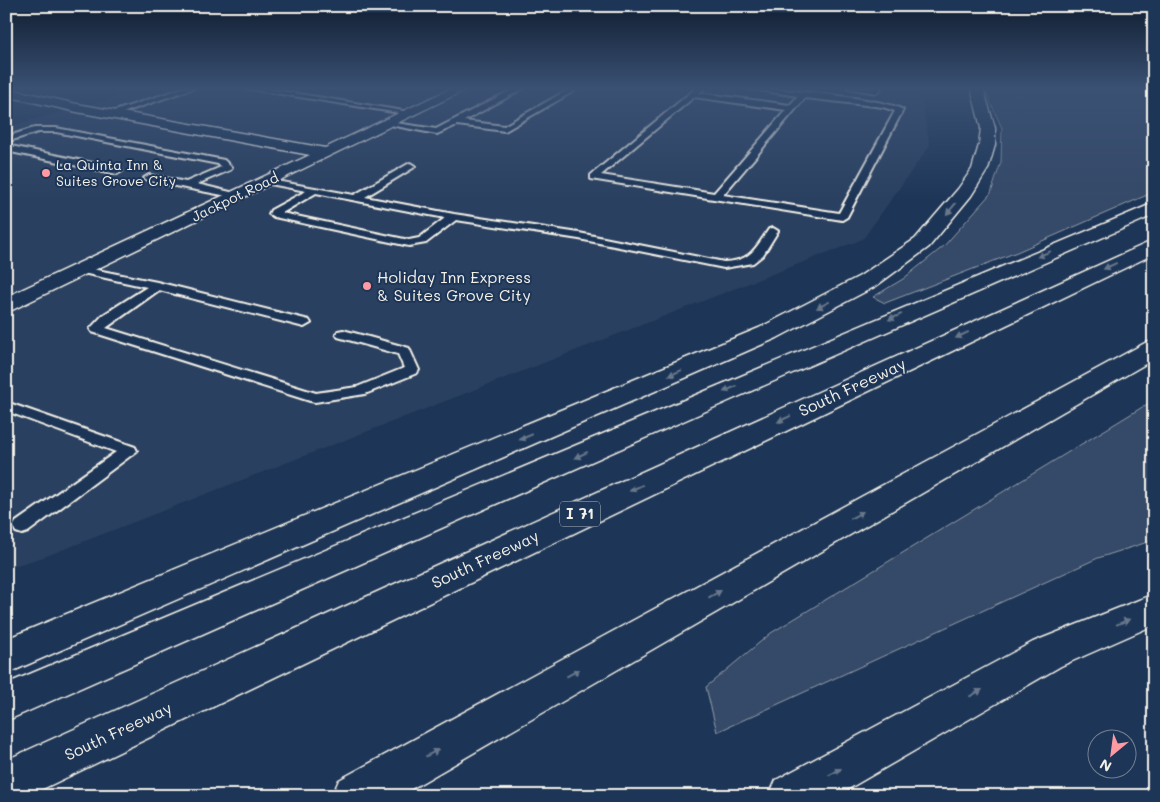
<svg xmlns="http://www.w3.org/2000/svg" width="1160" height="802" font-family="Mali,sans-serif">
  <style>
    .built { fill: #2a4060 }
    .green { fill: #354a67; stroke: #949ea8 }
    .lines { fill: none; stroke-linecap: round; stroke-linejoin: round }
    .service-casing { stroke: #f4f1e8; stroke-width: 4 }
    .minor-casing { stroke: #f4f1e8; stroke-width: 3 }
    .motorway-casing { stroke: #f4f1e8; stroke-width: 3 }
    .service { fill: #1d3557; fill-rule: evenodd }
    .minor { fill: #1d3557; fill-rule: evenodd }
    .motorway { fill: #1d3557; fill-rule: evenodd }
    .oneway { fill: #68778a }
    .poi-dot { fill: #ff9aa2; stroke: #1d3557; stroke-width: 2 }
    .labels { text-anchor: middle; stroke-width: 4; stroke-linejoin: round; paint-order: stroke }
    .far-poi-label { font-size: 14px; fill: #f4f1e8; stroke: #1d3557; text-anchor: start }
    .far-street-label { font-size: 14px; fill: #f4f1e8; stroke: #1d3557 }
    .shield { fill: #1d3557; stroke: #b4b9bc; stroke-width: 1 }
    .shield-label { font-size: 15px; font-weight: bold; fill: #f4f1e8 }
    .poi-label { font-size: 16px; fill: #f4f1e8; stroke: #1d3557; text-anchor: start }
    .street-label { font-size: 16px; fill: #f4f1e8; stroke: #1d3557 }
  </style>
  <rect width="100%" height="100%" fill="#1d3557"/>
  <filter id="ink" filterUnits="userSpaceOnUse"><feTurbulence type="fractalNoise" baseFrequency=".02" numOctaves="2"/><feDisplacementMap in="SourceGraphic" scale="10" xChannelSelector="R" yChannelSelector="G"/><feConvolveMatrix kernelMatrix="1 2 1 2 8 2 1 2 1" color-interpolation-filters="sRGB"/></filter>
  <g filter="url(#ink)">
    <path class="built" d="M150,88H919L930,145L863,239L44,557L6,568V127Z"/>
    <g class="green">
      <path d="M984,88H1154V192L1017,252L885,303L873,297L903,279L944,246L991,193L1001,162L1002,128Z"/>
      <path d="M1154,400V540L1098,558L717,732L706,687L771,633Z"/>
    </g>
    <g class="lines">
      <g class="service-casing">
        <g id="service">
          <path d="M183,88H194L113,116L106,114Z"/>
          <path d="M243,88H262L416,113L412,115Z"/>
          <path d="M515,88H524L464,121L504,126L571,88H579L505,131L457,125L437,134L385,124L389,122L436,129Z"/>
          <path d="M696,88H704L699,93L790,105L798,96L745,88C770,88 886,98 903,110L847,217L842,220L591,179V175ZM694,97L786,110L714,193L601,175ZM805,98L883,107L895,111L839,213L723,195Z"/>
          <path d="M847,88H881L877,93Z"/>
          <path d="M34,128H56L224,160L232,168L230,170L197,184L243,195L238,198L149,181L144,178L149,175L186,182L221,167L218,164L56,132H38L6,142V137Z"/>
          <path d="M6,145L117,168L122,171L117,174L6,151Z"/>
          <path d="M410,163L415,166L413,168L365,197L454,214L579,233L724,262C751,261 755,249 769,229L773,228L778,231L763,255L753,263L724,268L579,239L456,220L426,243L409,246L274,217L269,214L271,210L306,191L265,183V179L354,195ZM316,193L445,218L419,238L409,240L282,213Z"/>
          <path d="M82,267L157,282L309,320L311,323L304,327L159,290L106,328L316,393L357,387L404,368L398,354L338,337L336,334L338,331L343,330L409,348L419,370L417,373L365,394L315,402L310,401L92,332L90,329L103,315L147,287L78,272L76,270Z"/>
          <path d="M6,402L135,447L137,451L28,532L22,534L16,532L13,527L16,522L116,452L6,411Z"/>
        </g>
      </g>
      <g class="minor-casing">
        <path id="minor" d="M6,88L77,104L325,148L452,88H469L6,313V297L310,155L77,112L6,96Z"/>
      </g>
      <g class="motorway-casing">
        <g id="motorway">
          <path d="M971,88H983L995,128V145L988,169L971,196L929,247L876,286L777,338L6,674V639L759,328L860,276L915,239L958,189L972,169L979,145L981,128Z"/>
          <path d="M1154,203V215L733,399L6,721V684Z"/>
          <path d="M1154,240V254L28,796H6V760Z"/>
          <path d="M1154,341V359L399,796H332L339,780L1145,343Z"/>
          <path d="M1154,594V625L1061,666L836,796H769L776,780L1033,642Z"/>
        </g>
      </g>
      <use href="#service" class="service"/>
      <use href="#minor" class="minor"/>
      <use href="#motorway" class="motorway"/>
    </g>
    <defs><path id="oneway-solid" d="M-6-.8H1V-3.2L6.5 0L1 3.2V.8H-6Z" transform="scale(1.25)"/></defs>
    <g class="oneway">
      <use href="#oneway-solid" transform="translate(951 209) rotate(130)"/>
      <use href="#oneway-solid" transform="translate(1044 254) rotate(157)"/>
      <use href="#oneway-solid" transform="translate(1110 266) rotate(155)"/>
      <use href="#oneway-solid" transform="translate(823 305) rotate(153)"/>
      <use href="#oneway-solid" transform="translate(895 317) rotate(156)"/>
      <use href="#oneway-solid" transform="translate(962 335) rotate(155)"/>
      <use href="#oneway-solid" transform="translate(675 373) rotate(157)"/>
      <use href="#oneway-solid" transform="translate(730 389) rotate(156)"/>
      <use href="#oneway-solid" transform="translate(784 419) rotate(155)"/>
      <use href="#oneway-solid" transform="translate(526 437) rotate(157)"/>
      <use href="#oneway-solid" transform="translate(581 455) rotate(156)"/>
      <use href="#oneway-solid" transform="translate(636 488) rotate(155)"/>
      <use href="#oneway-solid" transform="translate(857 515) rotate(-29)"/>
      <use href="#oneway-solid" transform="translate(715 594) rotate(-29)"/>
      <use href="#oneway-solid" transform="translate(1123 622) rotate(-23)"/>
      <use href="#oneway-solid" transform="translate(573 673) rotate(-29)"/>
      <use href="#oneway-solid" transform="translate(976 693) rotate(-29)"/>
      <use href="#oneway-solid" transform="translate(432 753) rotate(-29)"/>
      <use href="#oneway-solid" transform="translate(835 772) rotate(-29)"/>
    </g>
  </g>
  <linearGradient id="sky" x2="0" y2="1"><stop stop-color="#101d30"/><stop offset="0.44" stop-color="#3a5174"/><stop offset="1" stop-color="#3a5174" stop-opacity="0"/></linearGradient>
  <rect width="1160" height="201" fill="url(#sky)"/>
  <g class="poi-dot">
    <circle cx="46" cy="173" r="5"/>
    <circle cx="367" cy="286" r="5"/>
  </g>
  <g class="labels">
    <g class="far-poi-label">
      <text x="56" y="170">La Quinta Inn &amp;<tspan x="56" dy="16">Suites Grove City</tspan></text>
    </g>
    <g class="far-street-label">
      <text transform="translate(235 197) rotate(-26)" y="5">Jackpot Road</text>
    </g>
    <rect class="shield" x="560" y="501.5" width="40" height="25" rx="4"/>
    <g class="shield-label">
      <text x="580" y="519">I 71</text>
    </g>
    <g class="poi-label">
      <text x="377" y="283">Holiday Inn Express<tspan x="377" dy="18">&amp; Suites Grove City</tspan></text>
    </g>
    <g class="street-label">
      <text transform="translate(852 387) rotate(-25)" y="6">South Freeway</text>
      <text transform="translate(485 559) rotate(-25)" y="6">South Freeway</text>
      <text transform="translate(118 731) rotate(-25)" y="6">South Freeway</text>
    </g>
  </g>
  <rect width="1160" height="802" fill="none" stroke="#1d3557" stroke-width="25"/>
  <rect x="12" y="12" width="1135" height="777" fill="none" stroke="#f4f1e8" stroke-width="2" filter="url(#ink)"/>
  <g transform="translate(1112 754) rotate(209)"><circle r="24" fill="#1d3557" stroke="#738091"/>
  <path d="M0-4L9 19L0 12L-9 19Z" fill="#ff9aa2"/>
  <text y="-8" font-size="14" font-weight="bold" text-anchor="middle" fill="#f4f1e8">N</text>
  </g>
</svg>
